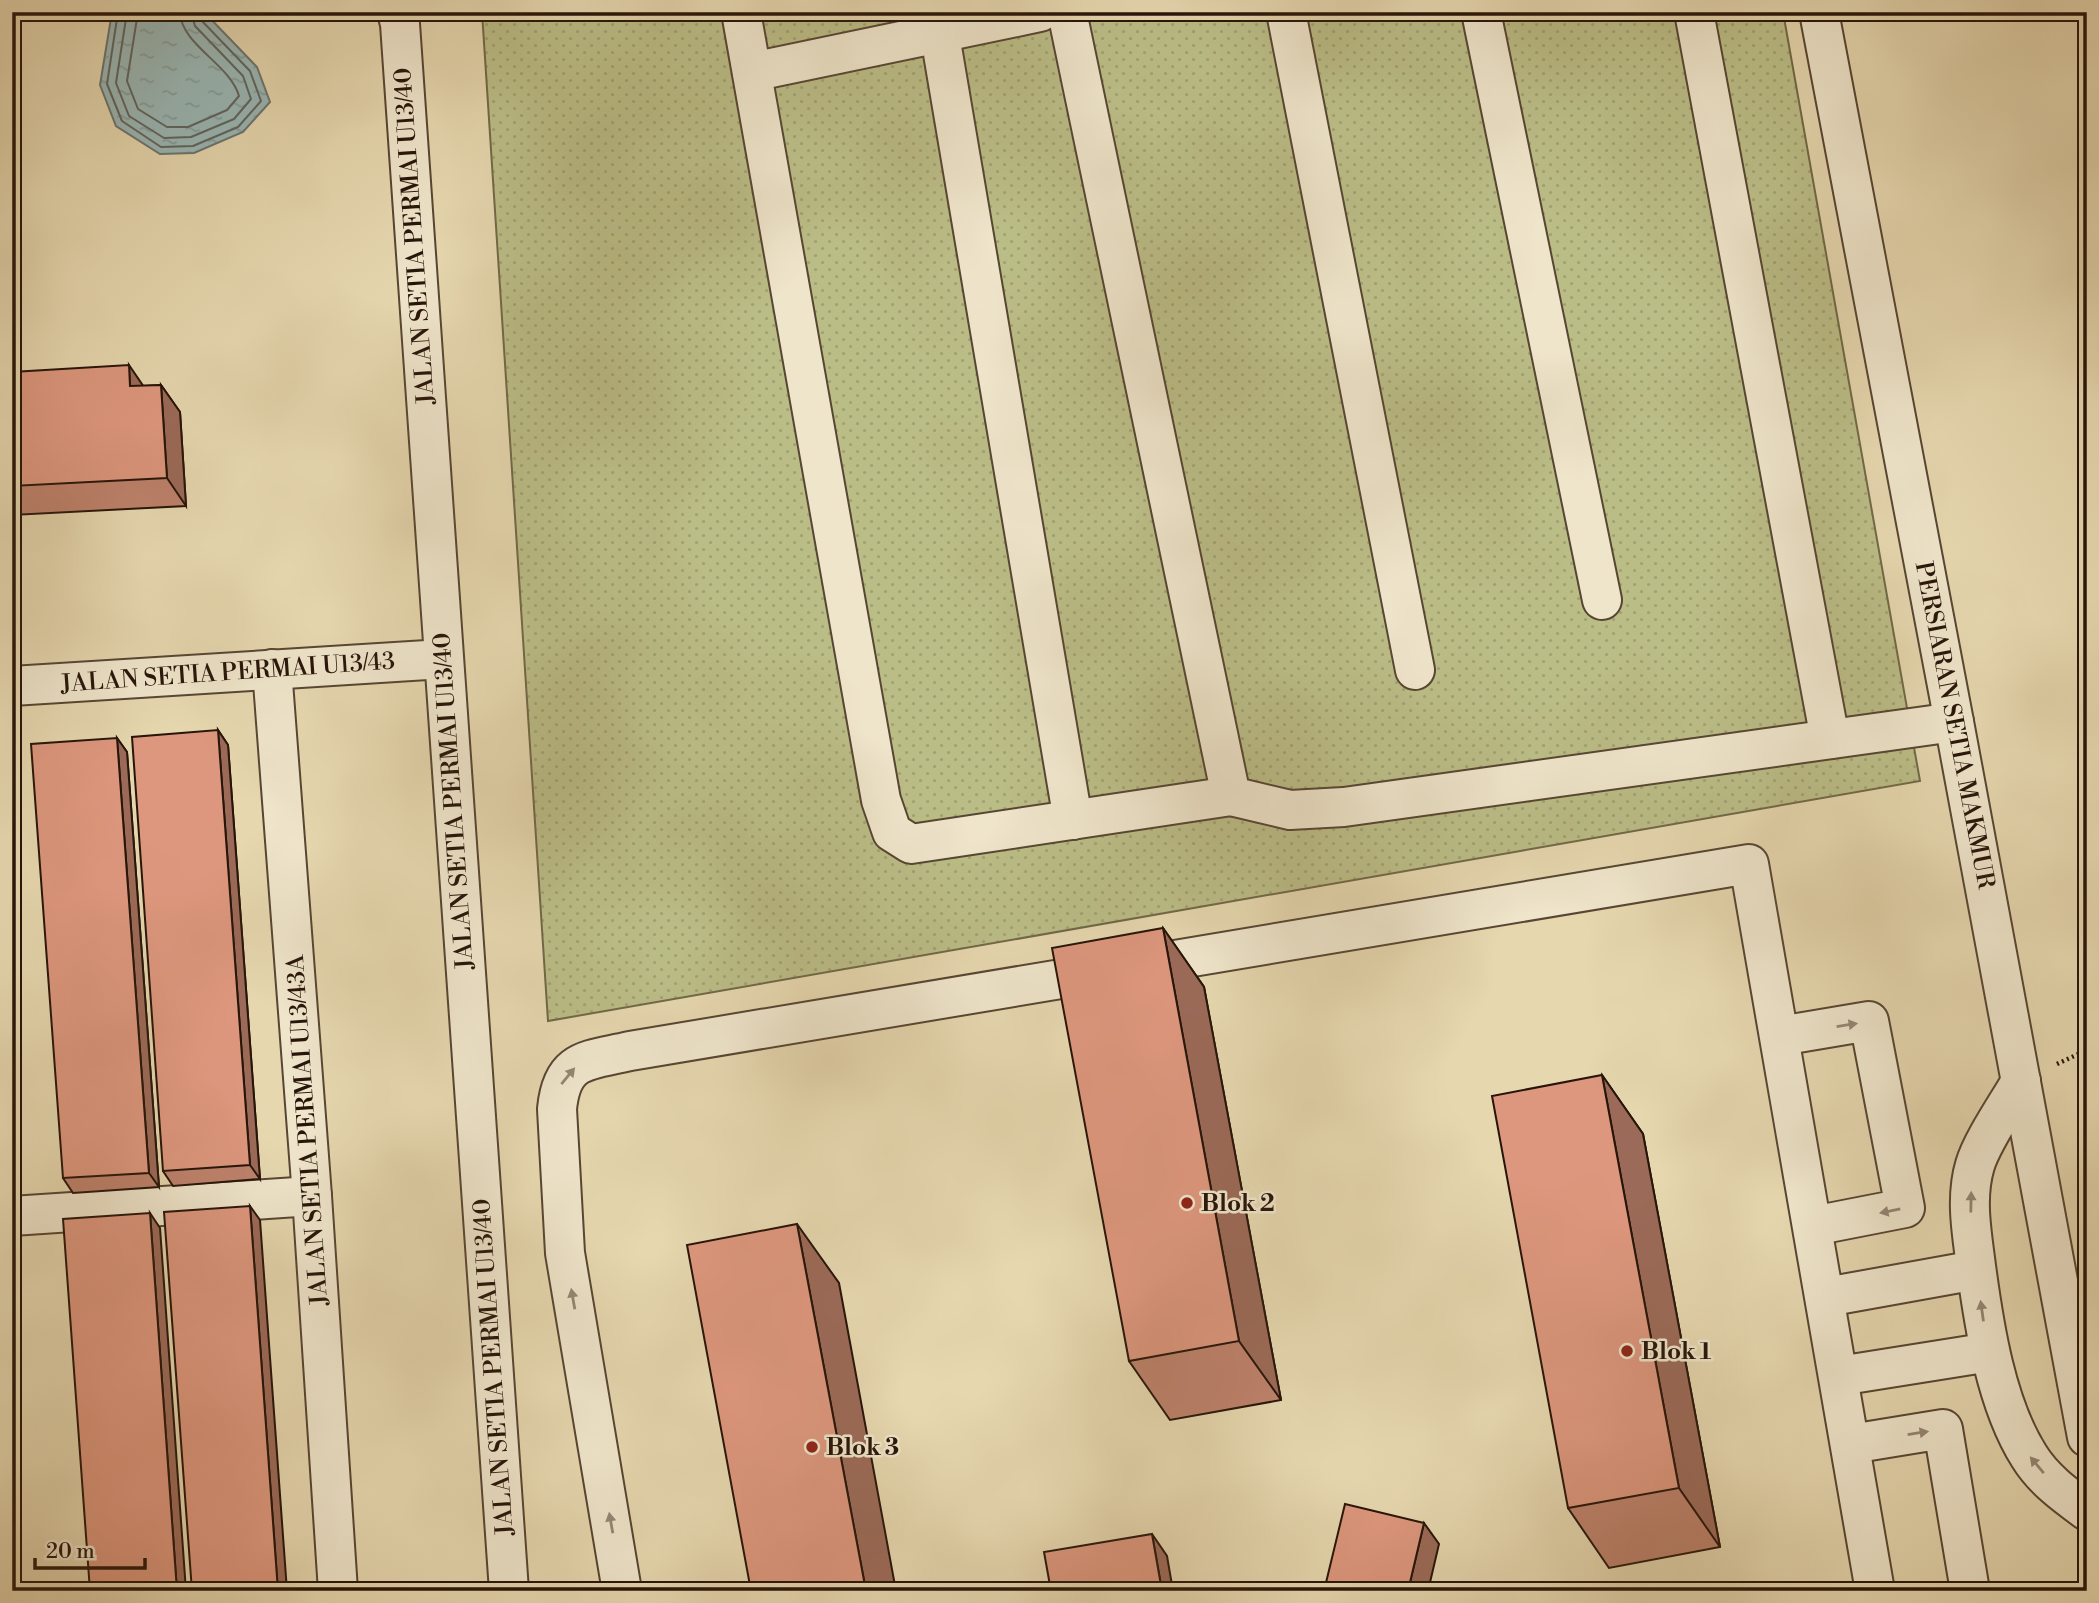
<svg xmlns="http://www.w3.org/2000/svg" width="2099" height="1603" font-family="'Libre Bodoni',serif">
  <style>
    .grass { fill: url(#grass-dots); stroke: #716948; stroke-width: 2 }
    .water { fill: url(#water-ripples); stroke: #6c7671; stroke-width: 2 }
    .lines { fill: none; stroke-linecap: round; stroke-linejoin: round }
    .shore { stroke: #606660; stroke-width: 2 }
    .minor-casing { stroke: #574633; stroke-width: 42 }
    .path { stroke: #27150a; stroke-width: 4.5; stroke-dasharray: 2 3.5; stroke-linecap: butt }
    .minor { stroke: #efe5cb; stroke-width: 38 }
    .wall { fill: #be826c; stroke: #27150a; stroke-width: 2 }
    .shaded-wall { fill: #9b6a58; stroke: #27150a; stroke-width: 2 }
    .building { fill: #dd977e; stroke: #27150a; stroke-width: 2 }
    .oneway { fill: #958774 }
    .poi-dot { fill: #8f2418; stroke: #efe5cb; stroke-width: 2.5 }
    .labels { text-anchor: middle; stroke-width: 5; stroke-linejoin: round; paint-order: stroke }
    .street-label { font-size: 24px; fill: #27150a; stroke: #efe5cb }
    .poi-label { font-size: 24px; font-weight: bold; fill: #27150a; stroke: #efe5cb; text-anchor: start }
  </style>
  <defs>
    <pattern id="grass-dots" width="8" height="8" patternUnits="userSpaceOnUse" patternTransform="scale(1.75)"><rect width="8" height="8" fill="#bbbd87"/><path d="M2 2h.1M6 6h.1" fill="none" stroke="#a1a273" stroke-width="1.8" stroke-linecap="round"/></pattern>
    <pattern id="water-ripples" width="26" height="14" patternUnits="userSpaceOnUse" patternTransform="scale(1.75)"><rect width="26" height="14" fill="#9ab7b5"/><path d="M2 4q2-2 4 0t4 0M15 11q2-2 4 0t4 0" fill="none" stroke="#859c9a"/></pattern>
  </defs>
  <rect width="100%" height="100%" fill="#e6d7af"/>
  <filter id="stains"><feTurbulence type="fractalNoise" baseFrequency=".00286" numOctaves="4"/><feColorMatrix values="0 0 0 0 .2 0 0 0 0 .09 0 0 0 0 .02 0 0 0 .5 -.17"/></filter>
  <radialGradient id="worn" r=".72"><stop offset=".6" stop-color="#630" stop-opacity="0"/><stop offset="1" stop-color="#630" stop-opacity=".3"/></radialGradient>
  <path class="grass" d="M482,12H1783L1920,781L548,1021Z"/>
  <path class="water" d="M112,12H204L257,67L270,102L243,132L194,153L160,154L116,126L100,85Z"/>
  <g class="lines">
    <g class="shore">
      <path d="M118,12L107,84L122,121L161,147L193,146L238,127L261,101L250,71L201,20L199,12"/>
      <path d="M127,12L116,83L129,116L164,138L191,137L234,119L251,99L243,76L195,26L191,12"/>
      <path d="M138,12L127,81L138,109L167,127H188L227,110L239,96C230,64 181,45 180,12"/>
    </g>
    <g class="minor-casing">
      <g id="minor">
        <path d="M397,12L400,24L509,1591"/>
        <path d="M741,12L881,800L892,832L911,844L1231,796"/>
        <path d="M936,12L1073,820"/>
        <path d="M1067,12L1231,796L1290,810L1344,807L1954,722"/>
        <path d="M1286,12L1415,670"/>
        <path d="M1481,12L1602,600"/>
        <path d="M1694,12L1830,739"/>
        <path d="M1819,12L1954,722L2087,1437"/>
        <path d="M752,72L1040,12"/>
        <path d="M272,669L312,1196L338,1591"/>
        <path d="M12,686L443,659"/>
        <path d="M1780,1036L1869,1021L1905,1208L1813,1226"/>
        <path d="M2021,1081C2008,1104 1982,1141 1975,1165C1965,1198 1972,1234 1976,1266C1984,1326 1996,1404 2029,1456C2043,1479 2065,1495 2087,1511"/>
        <path d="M12,1216L312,1196"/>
        <path d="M1826,1297L1976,1270"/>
        <path d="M1839,1376L1990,1352"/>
        <path d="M1851,1444L1943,1429L1970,1591"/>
        <path d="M622,1591L565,1253L557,1109C562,1057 588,1061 630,1051L1749,864L1875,1591"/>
      </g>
    </g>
    <path class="path" d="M2057,1064L2087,1050"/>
    <use href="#minor" class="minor"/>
  </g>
  <g class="wall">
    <path d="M12,372L143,386L161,385L180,412L186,506L12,515Z"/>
    <path d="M218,730L228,745L260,1179L173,1186L163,1171Z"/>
    <path d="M117,738L127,752L159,1187L73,1193L63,1178Z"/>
    <path d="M1163,928L1204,987L1281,1400L1170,1420L1129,1361Z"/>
    <path d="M1602,1075L1643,1134L1720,1547L1609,1568L1568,1508Z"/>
  </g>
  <g class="shaded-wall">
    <path d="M129,365L148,393L130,386Z"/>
    <path d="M161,385L180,412L186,506L167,478Z"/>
    <path d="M218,730L228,745L260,1179L250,1165Z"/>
    <path d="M117,738L127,752L159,1187L149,1173Z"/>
    <path d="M1163,928L1204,987L1281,1400L1239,1341Z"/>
    <path d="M1602,1075L1643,1134L1720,1547L1679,1488Z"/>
    <path d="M250,1206L260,1220L287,1591H278Z"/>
    <path d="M150,1213L160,1228L186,1591H177Z"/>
    <path d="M797,1224L839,1283L896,1591H866Z"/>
    <path d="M1424,1523L1439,1544L1428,1591H1408Z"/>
    <path d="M1152,1534L1167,1556L1173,1591H1162Z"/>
  </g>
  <g class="building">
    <path d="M129,365L130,386L161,385L167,478L12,486V372Z"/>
    <path d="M218,730L250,1165L163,1171L132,737Z"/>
    <path d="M117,738L149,1173L63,1178L31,744Z"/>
    <path d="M1163,928L1239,1341L1129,1361L1052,948Z"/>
    <path d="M1602,1075L1679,1488L1568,1508L1492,1096Z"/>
    <path d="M250,1206L278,1591H192L164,1212Z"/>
    <path d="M150,1213L177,1591H90L63,1219Z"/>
    <path d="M797,1224L866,1591H751L687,1245Z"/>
    <path d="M1345,1504L1424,1523L1408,1591H1324Z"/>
    <path d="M1152,1534L1162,1591H1051L1044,1552Z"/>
  </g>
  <defs><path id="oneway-solid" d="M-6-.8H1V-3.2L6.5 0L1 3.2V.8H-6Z" transform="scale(1.75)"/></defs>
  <g class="oneway">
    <use href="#oneway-solid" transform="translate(1847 1025) rotate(-9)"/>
    <use href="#oneway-solid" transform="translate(568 1076) rotate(-51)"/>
    <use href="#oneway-solid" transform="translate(1971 1202) rotate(-89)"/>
    <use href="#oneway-solid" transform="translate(1890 1211) rotate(168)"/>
    <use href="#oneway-solid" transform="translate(573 1299) rotate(-100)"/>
    <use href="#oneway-solid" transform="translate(1982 1311) rotate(-98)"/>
    <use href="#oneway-solid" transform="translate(1918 1433) rotate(-9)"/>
    <use href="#oneway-solid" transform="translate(2037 1465) rotate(-130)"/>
    <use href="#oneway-solid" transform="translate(611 1523) rotate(-100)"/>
  </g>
  <g class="poi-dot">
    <circle cx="1187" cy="1203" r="7"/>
    <circle cx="1627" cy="1351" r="7"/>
    <circle cx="812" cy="1447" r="7"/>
  </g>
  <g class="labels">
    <g class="street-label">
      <text transform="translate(414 236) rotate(-94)" y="8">JALAN SETIA PERMAI U13/40</text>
      <text transform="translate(228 672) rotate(-4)" y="8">JALAN SETIA PERMAI U13/43</text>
      <text transform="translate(1955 725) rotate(79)" y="8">PERSIARAN SETIA MAKMUR</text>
      <text transform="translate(453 801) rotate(-94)" y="8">JALAN SETIA PERMAI U13/40</text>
      <text transform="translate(307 1130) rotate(-94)" y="8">JALAN SETIA PERMAI U13/43A</text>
      <text transform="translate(493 1367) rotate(-94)" y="8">JALAN SETIA PERMAI U13/40</text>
    </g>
    <g class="poi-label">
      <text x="1201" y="1211">Blok 2</text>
      <text x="1641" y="1359">Blok 1</text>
      <text x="826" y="1455">Blok 3</text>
    </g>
  </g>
  <rect width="2099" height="1603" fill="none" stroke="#e6d7af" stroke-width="42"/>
  <rect x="14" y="14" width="2071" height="1575" fill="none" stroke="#27150a" stroke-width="3.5"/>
  <rect x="21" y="21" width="2057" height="1561" fill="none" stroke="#27150a" stroke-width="2"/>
  <path d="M35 1558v10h110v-10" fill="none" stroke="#27150a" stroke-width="3.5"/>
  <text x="46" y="1558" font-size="21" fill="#27150a" stroke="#efe5cb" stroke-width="5" paint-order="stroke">20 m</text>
  <rect width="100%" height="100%" filter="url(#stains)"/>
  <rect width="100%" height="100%" fill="url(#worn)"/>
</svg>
